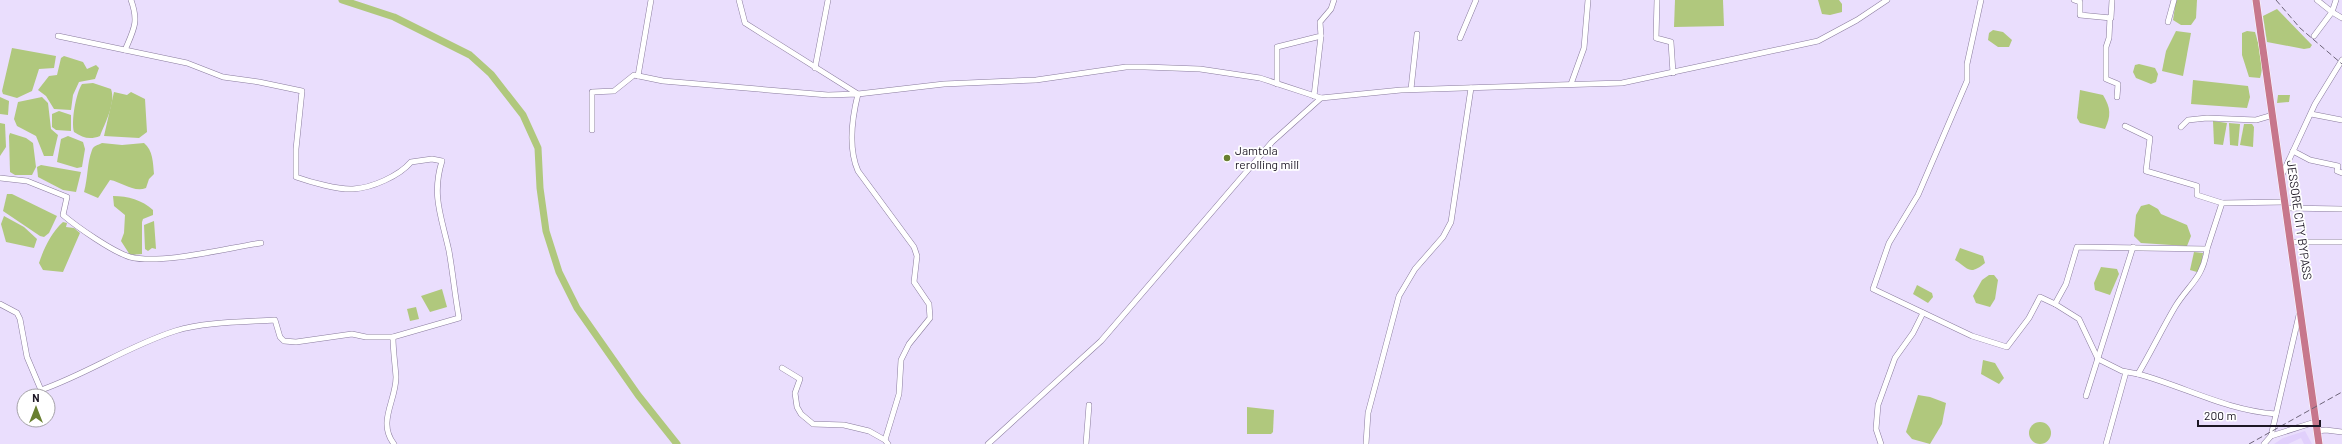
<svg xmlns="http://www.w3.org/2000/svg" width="2342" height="444" font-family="Barlow,sans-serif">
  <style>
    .built { fill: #e1d0fc }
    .water { fill: #b0c87d }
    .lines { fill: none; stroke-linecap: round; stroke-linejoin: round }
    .river { stroke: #b0c87d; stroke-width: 7 }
    .minor-casing { stroke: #897b9d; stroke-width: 6 }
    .highway-casing { stroke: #fff; stroke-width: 8 }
    .minor { stroke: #fff; stroke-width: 5 }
    .highway { stroke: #c7778c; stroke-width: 7 }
    .rail { stroke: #6e657a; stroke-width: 1; stroke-dasharray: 6 3; stroke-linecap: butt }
    .poi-dot { fill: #697f30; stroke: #fff; stroke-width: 1.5 }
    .labels { text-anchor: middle; stroke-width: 3.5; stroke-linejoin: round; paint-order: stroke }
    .poi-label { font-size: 12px; fill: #1d1725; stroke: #fff; text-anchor: start }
    .street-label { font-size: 12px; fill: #1d1725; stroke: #fff }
  </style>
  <rect width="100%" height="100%" fill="#eadefd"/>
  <path class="built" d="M2305,431L2312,444H2304L2301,438L2288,444H2274L2283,438Z"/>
  <g class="water">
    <path d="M1675,0H1723L1724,26L1674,27Z"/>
    <path d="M1818,0H1839L1842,4V12L1830,15L1822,14Z"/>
    <path d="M2176,0H2197L2196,18L2191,25H2181L2173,20Z"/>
    <path d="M2277,9L2312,45L2310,48L2304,49L2267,42L2263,16Z"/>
    <path d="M1993,30L2003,32L2012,40L2009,47H1998L1988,40L1989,33Z"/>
    <path d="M2176,31L2191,33L2183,76L2162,71L2166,51Z"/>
    <path d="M2247,31L2255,32C2259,46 2265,65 2260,78L2249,77L2242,55V33Z"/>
    <path d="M12,48L56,56L54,68L39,69L32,91L17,98L3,94L2,91Z"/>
    <path d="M64,56L83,62L87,69L96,65L99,68L95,79L79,82L73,95L71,110L54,109L46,96L38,90L49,76L57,75L61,58Z"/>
    <path d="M2139,64L2155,68L2158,74L2156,82L2151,84L2136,78L2133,72L2135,65Z"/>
    <path d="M2193,80L2248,86L2250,97L2247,108L2191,104Z"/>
    <path d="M93,83L111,89C116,103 105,123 100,136C90,140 83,138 74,132C71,121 76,93 82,84Z"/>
    <path d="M2080,90L2103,95C2111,108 2111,116 2105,129L2080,123L2077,118Z"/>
    <path d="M114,92L127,95L131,92L145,99L147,132L139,138L104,136Z"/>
    <path d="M2278,95H2290L2289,102L2277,103Z"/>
    <path d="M0,97L9,101L8,115L0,114Z"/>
    <path d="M42,97L48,103L51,129L58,135L53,156H44L36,136L17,126L14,119L18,102Z"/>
    <path d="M59,111L71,115V131L56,130L52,127V114Z"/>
    <path d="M2213,121L2227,123L2223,145L2214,144Z"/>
    <path d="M0,123L5,124L6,147L0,156Z"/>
    <path d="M2229,123L2240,124L2238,146L2230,145Z"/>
    <path d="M2244,124H2252L2254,127L2253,147L2240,145Z"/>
    <path d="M10,133L26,138L33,143L36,167L32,175H15L10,172L9,136Z"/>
    <path d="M68,136L83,142L85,149L82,167L77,168L57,162L61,139Z"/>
    <path d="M102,143L122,145L144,143C153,150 153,163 154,174L149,179L146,188C134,193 122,182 110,180L98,198L84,192C88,178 87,163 92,150C93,146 98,145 102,143Z"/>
    <path d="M41,165L81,172L76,192L63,190L38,177L37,167Z"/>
    <path d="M7,194H12L57,216L49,233L44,237L40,236L3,211Z"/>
    <path d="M113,196C128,196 142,200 153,210V215L143,219L142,222V254L130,255L121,241L124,233L125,215L114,206Z"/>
    <path d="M2149,204L2158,209L2161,214L2187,225L2191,236L2187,246L2141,243L2134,236L2136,215L2141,206Z"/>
    <path d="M4,216L24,227L37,239L34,248L6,242L1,224Z"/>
    <path d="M154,221L156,249L152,248L148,251L145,249L144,225Z"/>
    <path d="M63,222L67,223L66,227L74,228L80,233L63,272L43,270L39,263C44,248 51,233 63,222Z"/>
    <path d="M1960,248L1983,256L1985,263C1970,275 1970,270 1955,260Z"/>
    <path d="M2194,252L2203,253L2201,266L2197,272L2190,270Z"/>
    <path d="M2101,267L2117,269L2119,274L2110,295L2095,290L2094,283Z"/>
    <path d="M1989,275H1994L1998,280L1995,299L1990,307L1976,303L1973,296L1982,280Z"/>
    <path d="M1917,285L1932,293L1933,297L1928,303L1913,294Z"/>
    <path d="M442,289L447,307L430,312L421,296Z"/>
    <path d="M416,307L419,319L410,321L407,309Z"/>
    <path d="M1983,360L1995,363L2004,378L1999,384L1981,374Z"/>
    <path d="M1918,395L1930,397L1946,403L1942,424L1930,444L1912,439L1906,432Z"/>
    <path d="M1247,407L1274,410L1273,432L1271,434H1247Z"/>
    <circle cx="2040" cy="433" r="11"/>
  </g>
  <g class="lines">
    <path class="river" d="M342,0L394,17L470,55L491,74L523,115L538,148L540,188L546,231L559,272L577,308L638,395L677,444"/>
    <g class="minor-casing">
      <g id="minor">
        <path d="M739,0L745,23L858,94L944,84L1036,80L1126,67H1145L1200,69L1260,78L1321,98"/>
        <path d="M1657,0L1656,38L1671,42L1673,73"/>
        <path d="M1981,0L1967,64V81L1918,195L1889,243L1873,289L1972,336L2007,347L2029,318L2040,297L2055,304L2066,284L2077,247L2207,249L2222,203"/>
        <path d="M2074,0L2080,2V15L2111,18L2112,0"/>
        <path d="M2317,0L2332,12L2336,0"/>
        <path d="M2110,17L2109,38L2106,47V79L2118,84L2117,97"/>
        <path d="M2168,22L2174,0"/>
        <path d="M2314,36L2332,12L2342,18"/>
        <path d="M1460,38L1476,0"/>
        <path d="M125,50C134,29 139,22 131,0"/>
        <path d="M815,68L828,0"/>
        <path d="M638,76L651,0"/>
        <path d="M1277,84V47L1321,36L1320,22L1331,9L1334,0"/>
        <path d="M1571,84L1584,48L1588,0"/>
        <path d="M1411,89L1417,34"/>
        <path d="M1314,96L1321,36"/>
        <path d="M2311,114L2342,120"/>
        <path d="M2125,126L2150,138L2146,171L2197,186V195L2222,203L2285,202"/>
        <path d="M2181,127L2188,120L2207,118L2256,120L2273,115"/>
        <path d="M592,130V92L614,91L634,75L663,81L828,95L858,94C852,118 848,148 858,171L914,247L917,256L914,282L929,304L930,318L909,344L901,360L899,394L885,440L888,444"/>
        <path d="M2293,151L2310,160L2338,166L2337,171L2342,173"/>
        <path d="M2281,177L2315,104L2342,60"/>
        <path d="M0,178L27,181L67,197L63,215C77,227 113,252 130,257C162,265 227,248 261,243"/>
        <path d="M2286,208L2342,209"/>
        <path d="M2291,242H2342"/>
        <path d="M0,304L17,313L20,319L27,357L41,390C87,374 128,346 175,331C204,322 244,322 275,320L280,337L284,341L296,342L352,334L366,337H393L459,318C455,296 453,274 449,251C442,218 431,196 442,161L432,159L411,162C399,176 372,188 353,189C339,190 310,182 296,177V149L302,91L259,82L223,77L187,63L58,36"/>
        <path d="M2055,304L2079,319L2098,359L2122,371L2138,374C2151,352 2162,329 2175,307C2189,284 2203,279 2207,249"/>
        <path d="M393,337C393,350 395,363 396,377C396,401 377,422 394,444"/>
        <path d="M782,368L800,379L795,393L797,407L801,414L813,424L844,425L869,431L885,440"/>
        <path d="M2138,374C2186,387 2225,410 2276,414"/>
        <path d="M2086,396L2133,247"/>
        <path d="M2317,431L2326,430L2342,432"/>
        <path d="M2271,436L2299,315"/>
        <path d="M988,444L1101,341L1272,142L1321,98L1401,90L1622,83L1818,41L1857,20L1887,0"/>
        <path d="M1086,444L1089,405"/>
        <path d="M1366,444L1368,413L1399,296L1415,269L1443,237L1451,222L1471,88"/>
        <path d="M1881,444L1876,429L1878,405L1895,358L1913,333L1923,313"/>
        <path d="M2106,444L2126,372"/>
        <path d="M2264,444L2271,436L2315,422"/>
      </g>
    </g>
    <g class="highway-casing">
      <path id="highway" d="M2256,0L2319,444"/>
    </g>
    <use href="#minor" class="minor"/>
    <use href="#highway" class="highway"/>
    <g class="rail">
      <path d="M2276,0L2300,28L2342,64"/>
      <path d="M2249,444L2342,392"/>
    </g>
  </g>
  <circle class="poi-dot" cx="1227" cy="158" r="4"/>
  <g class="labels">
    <g class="poi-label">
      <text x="1235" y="155">Jamtola<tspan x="1235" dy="14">rerolling mill</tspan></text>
    </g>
    <g class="street-label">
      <text transform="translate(2299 220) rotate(82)" y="4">JESSORE CITY BYPASS</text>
    </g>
  </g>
  <g transform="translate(36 408)"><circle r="19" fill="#ffffff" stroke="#a5a2a8"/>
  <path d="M0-3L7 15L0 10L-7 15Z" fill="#697f30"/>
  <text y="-6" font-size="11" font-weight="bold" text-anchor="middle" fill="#1d1725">N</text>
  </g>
  <path d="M2198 420v6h122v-6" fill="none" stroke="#1d1725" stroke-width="2"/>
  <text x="2204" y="420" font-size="12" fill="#1d1725" stroke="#ffffff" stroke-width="3" paint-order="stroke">200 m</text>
</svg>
